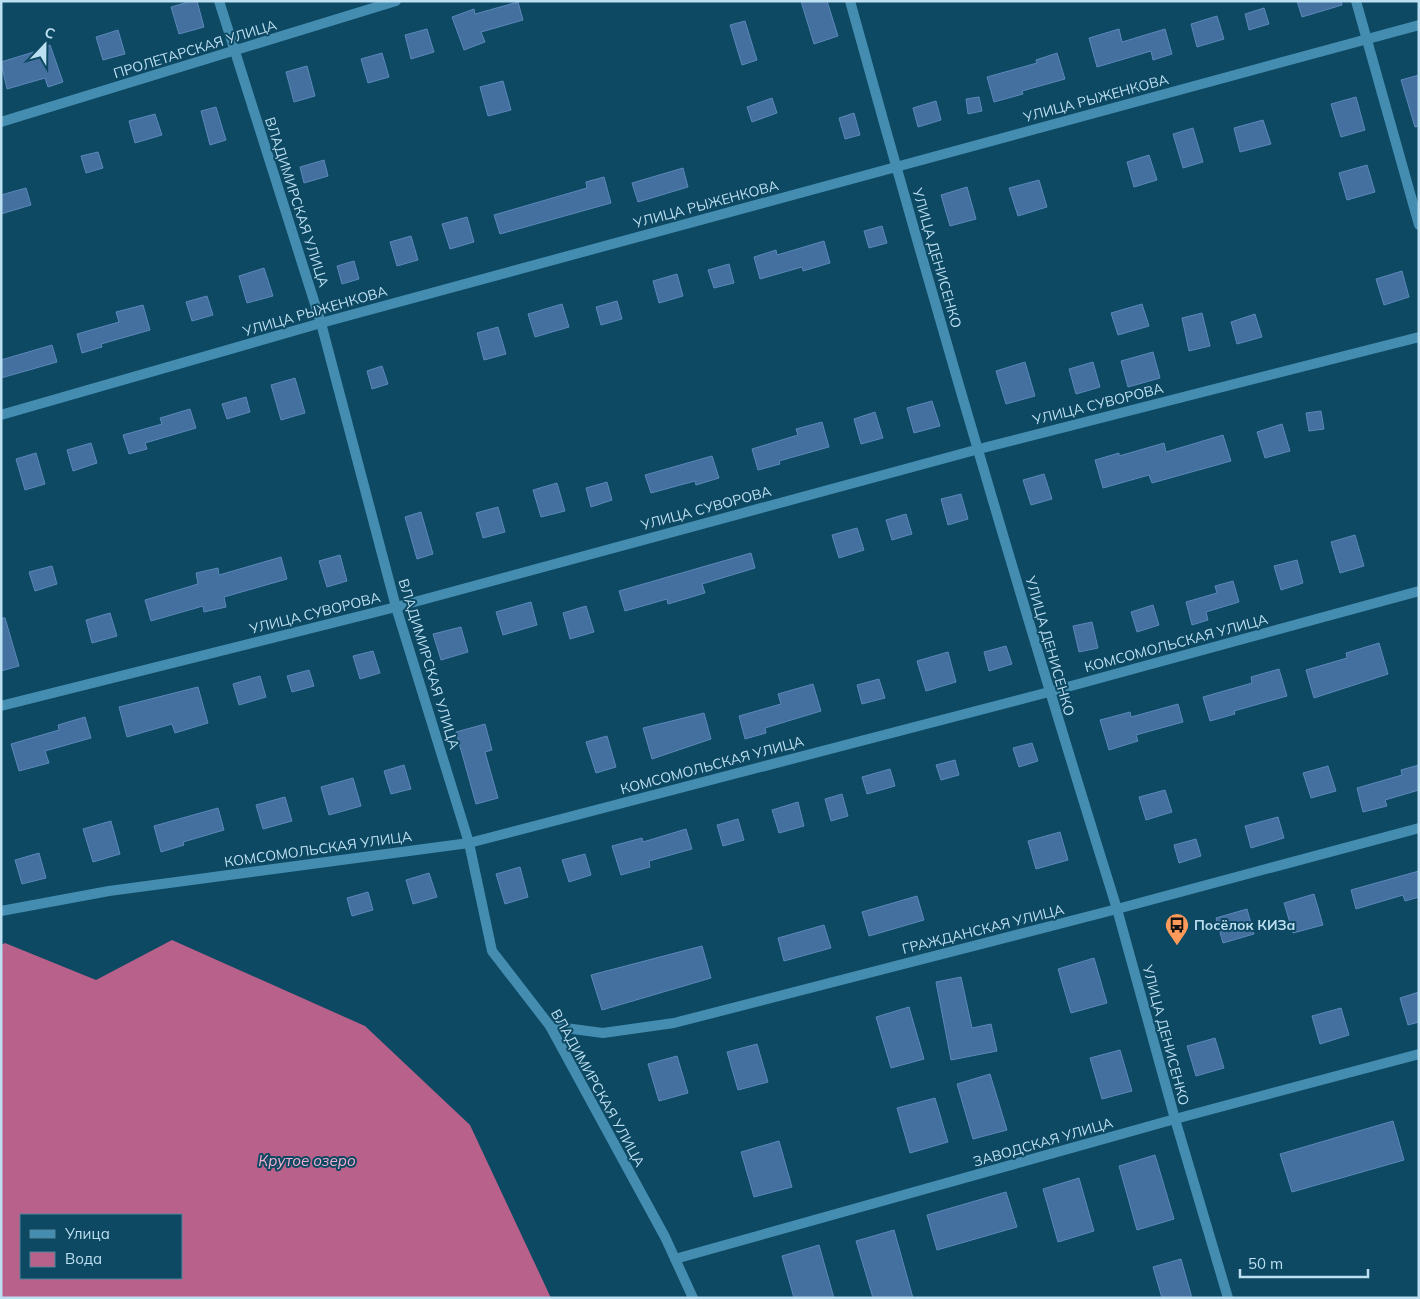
<svg xmlns="http://www.w3.org/2000/svg" width="1420" height="1299" font-family="Mulish,sans-serif">
  <style>
    .water { fill: #b8618a; fill-rule: evenodd }
    .building { fill: #4470a0; stroke: #5c88ba }
    .lines { fill: none; stroke-linecap: round; stroke-linejoin: round }
    .minor { stroke: #458db0; stroke-width: 10 }
    .tertiary { stroke: #458db0; stroke-width: 10 }
    .labels { text-anchor: middle; stroke-width: 4; stroke-linejoin: round; paint-order: stroke }
    .street-label { font-size: 14px; fill: #bddff2; stroke: #0d4963 }
    .poi-label { font-size: 14px; font-weight: bold; fill: #bddff2; stroke: #0d4963; text-anchor: start }
    .water-label { font-size: 15px; font-style: italic; fill: #f5aecc; stroke: #0d4963 }
  </style>
  <rect width="100%" height="100%" fill="#0d4963"/>
  <path class="water" d="M172,940L365,1026L470,1125L551,1298H1V945L5,943L96,980ZM21,1215H181V1278H21Z"/>
  <g class="building">
    <path d="M192,1H197L204,27L179,34L171,7Z"/>
    <path d="M801,1H827L838,36L814,44Z"/>
    <path d="M1297,1H1341L1342,5L1302,17Z"/>
    <path d="M518,2L523,20L481,32L485,42L464,50L452,17L474,9L475,14Z"/>
    <path d="M1264,8L1269,24L1249,30L1245,14Z"/>
    <path d="M1217,16L1224,39L1197,47L1191,24Z"/>
    <path d="M745,21L757,60L742,65L730,25Z"/>
    <path d="M427,29L434,52L411,59L405,35Z"/>
    <path d="M1119,29L1122,42L1165,29L1172,54L1153,60L1151,51L1097,67L1089,38Z"/>
    <path d="M118,30L125,54L103,60L96,37Z"/>
    <path d="M50,45L63,82L48,87L45,78L7,89L1,62L37,51L36,50Z"/>
    <path d="M382,53L389,77L368,83L361,59Z"/>
    <path d="M1057,53L1065,79L1022,91L1023,94L994,102L987,77L1037,63L1036,60Z"/>
    <path d="M307,66L315,96L294,102L286,72Z"/>
    <path d="M1419,75V126L1415,127L1401,80Z"/>
    <path d="M503,81L511,110L488,116L480,87Z"/>
    <path d="M979,97L982,111L968,114L966,99Z"/>
    <path d="M1356,97L1365,130L1341,137L1331,104Z"/>
    <path d="M772,98L777,113L752,122L747,107Z"/>
    <path d="M936,101L941,120L918,127L913,108Z"/>
    <path d="M216,107L226,140L210,145L201,111Z"/>
    <path d="M854,113L860,135L845,139L839,118Z"/>
    <path d="M155,114L162,135L135,143L129,121Z"/>
    <path d="M1263,120L1271,144L1240,152L1234,128Z"/>
    <path d="M1193,128L1203,162L1183,168L1173,134Z"/>
    <path d="M98,152L103,168L86,173L81,156Z"/>
    <path d="M1149,155L1157,180L1134,187L1127,162Z"/>
    <path d="M324,160L328,176L304,183L300,167Z"/>
    <path d="M1367,165L1375,192L1347,200L1339,173Z"/>
    <path d="M683,168L688,187L638,202L632,183Z"/>
    <path d="M604,177L611,203L500,234L494,215L587,188L586,182Z"/>
    <path d="M1039,180L1047,207L1018,216L1009,188Z"/>
    <path d="M967,187L976,219L950,226L941,195Z"/>
    <path d="M26,188L31,205L1,214V195Z"/>
    <path d="M467,217L474,242L450,249L442,224Z"/>
    <path d="M882,226L887,243L869,248L864,231Z"/>
    <path d="M411,236L418,260L397,266L390,242Z"/>
    <path d="M824,241L830,263L803,271L802,267L760,279L754,257L776,250L777,255Z"/>
    <path d="M354,261L359,279L342,284L337,266Z"/>
    <path d="M729,264L734,283L714,288L708,270Z"/>
    <path d="M264,268L273,296L247,303L239,276Z"/>
    <path d="M1402,271L1409,297L1384,305L1376,279Z"/>
    <path d="M677,274L683,296L659,303L653,281Z"/>
    <path d="M207,296L213,315L192,321L186,302Z"/>
    <path d="M617,301L622,319L601,325L596,307Z"/>
    <path d="M562,304L569,327L535,337L528,314Z"/>
    <path d="M1142,304L1149,326L1118,335L1111,313Z"/>
    <path d="M143,305L150,330L101,344L102,347L82,353L77,334L119,322L116,312Z"/>
    <path d="M1202,313L1210,346L1189,351L1182,318Z"/>
    <path d="M1255,314L1262,337L1237,344L1231,322Z"/>
    <path d="M498,327L506,354L484,360L477,333Z"/>
    <path d="M52,345L57,362L1,378V360Z"/>
    <path d="M1153,352L1160,378L1128,387L1121,361Z"/>
    <path d="M1025,362L1035,396L1006,404L996,371Z"/>
    <path d="M1093,362L1100,387L1076,394L1069,369Z"/>
    <path d="M382,366L388,384L372,389L367,371Z"/>
    <path d="M295,378L305,413L281,420L271,385Z"/>
    <path d="M246,397L250,412L227,419L222,404Z"/>
    <path d="M932,401L940,426L914,433L907,408Z"/>
    <path d="M190,409L196,428L145,443L147,449L129,454L123,435L162,424L160,418Z"/>
    <path d="M1321,411L1324,429L1309,431L1306,413Z"/>
    <path d="M875,412L883,438L861,444L854,419Z"/>
    <path d="M822,422L829,447L779,461L780,464L758,470L752,449L798,435L796,429Z"/>
    <path d="M1282,424L1290,451L1265,458L1257,432Z"/>
    <path d="M1223,435L1231,461L1152,483L1149,475L1103,488L1095,460L1119,453V456L1164,443L1166,452Z"/>
    <path d="M91,443L97,463L73,471L67,450Z"/>
    <path d="M36,453L45,484L25,490L16,459Z"/>
    <path d="M712,456L719,478L696,485L695,481L651,493L645,475Z"/>
    <path d="M1044,474L1052,499L1031,505L1023,480Z"/>
    <path d="M607,482L612,500L591,507L586,488Z"/>
    <path d="M557,483L565,511L541,517L533,490Z"/>
    <path d="M961,494L968,519L948,525L941,499Z"/>
    <path d="M498,507L505,532L483,538L476,513Z"/>
    <path d="M421,512L433,554L417,559L405,517Z"/>
    <path d="M906,514L912,534L892,540L886,520Z"/>
    <path d="M857,528L864,550L839,558L832,535Z"/>
    <path d="M1355,535L1364,566L1340,573L1331,542Z"/>
    <path d="M751,553L755,568L702,584L705,593L668,604L667,599L625,611L619,591Z"/>
    <path d="M340,555L347,581L327,587L319,561Z"/>
    <path d="M281,557L287,579L224,597L226,607L204,612L203,606L151,621L145,600L198,584L196,573L218,568L219,575Z"/>
    <path d="M1297,560L1303,583L1281,590L1274,566Z"/>
    <path d="M52,566L57,584L35,591L29,572Z"/>
    <path d="M1233,581L1239,602L1206,612L1208,620L1192,625L1186,602L1217,593L1215,586Z"/>
    <path d="M531,602L537,625L503,635L496,612Z"/>
    <path d="M1153,605L1159,625L1137,632L1131,612Z"/>
    <path d="M586,606L594,632L570,639L563,613Z"/>
    <path d="M110,613L117,636L92,643L86,620Z"/>
    <path d="M1,618H5L19,666L1,671Z"/>
    <path d="M1092,622L1098,648L1079,652L1073,626Z"/>
    <path d="M461,627L468,652L441,660L433,634Z"/>
    <path d="M1379,643L1388,674L1314,698L1306,670L1347,658L1346,653Z"/>
    <path d="M1006,646L1012,664L989,671L984,652Z"/>
    <path d="M373,651L380,673L360,679L353,656Z"/>
    <path d="M948,652L956,682L926,691L917,661Z"/>
    <path d="M1279,669L1287,696L1234,711L1235,714L1210,721L1203,697L1252,683L1251,677Z"/>
    <path d="M309,670L314,686L292,692L287,676Z"/>
    <path d="M260,676L266,697L239,705L233,684Z"/>
    <path d="M879,679L885,698L862,704L857,685Z"/>
    <path d="M813,684L821,711L765,728L766,733L745,739L739,716L781,704L778,694Z"/>
    <path d="M198,687L208,723L175,733L172,724L127,737L119,707Z"/>
    <path d="M1178,704L1183,722L1136,735L1138,741L1109,750L1100,720L1130,712L1131,717Z"/>
    <path d="M704,713L711,739L652,759L643,728Z"/>
    <path d="M85,717L91,738L45,751L49,763L19,771L11,744L59,730L58,725Z"/>
    <path d="M485,724L492,750L485,752L498,798L476,804L456,732Z"/>
    <path d="M607,736L616,767L596,773L586,742Z"/>
    <path d="M1032,743L1038,761L1019,767L1013,748Z"/>
    <path d="M955,760L959,775L941,780L936,765Z"/>
    <path d="M404,765L411,789L391,794L384,771Z"/>
    <path d="M1419,765V790L1385,800L1387,806L1363,812L1357,788L1402,775L1401,770Z"/>
    <path d="M1328,766L1336,791L1311,798L1303,773Z"/>
    <path d="M890,769L895,786L867,794L862,777Z"/>
    <path d="M353,778L361,806L329,815L321,787Z"/>
    <path d="M1165,790L1172,812L1146,820L1139,797Z"/>
    <path d="M842,794L848,816L831,821L825,799Z"/>
    <path d="M285,797L292,821L263,829L256,805Z"/>
    <path d="M798,802L804,826L779,833L772,810Z"/>
    <path d="M218,808L224,830L183,842L184,845L161,852L154,826Z"/>
    <path d="M1278,817L1284,838L1251,848L1245,826Z"/>
    <path d="M738,819L744,840L723,846L717,825Z"/>
    <path d="M111,821L120,854L93,862L83,829Z"/>
    <path d="M686,829L692,849L649,861L650,867L621,875L612,846L642,838L643,842Z"/>
    <path d="M1060,832L1068,860L1036,869L1028,841Z"/>
    <path d="M1196,839L1201,856L1179,863L1174,845Z"/>
    <path d="M39,853L46,878L22,884L15,860Z"/>
    <path d="M585,854L591,875L569,882L562,860Z"/>
    <path d="M520,867L528,897L505,904L496,874Z"/>
    <path d="M1419,871V897L1405,901L1403,895L1356,909L1351,890Z"/>
    <path d="M429,873L437,897L413,904L406,880Z"/>
    <path d="M368,892L373,910L352,916L347,898Z"/>
    <path d="M1314,894L1323,925L1293,933L1284,903Z"/>
    <path d="M917,896L924,920L869,936L862,912Z"/>
    <path d="M1247,909L1254,934L1223,943L1216,918Z"/>
    <path d="M824,925L831,948L784,961L778,938Z"/>
    <path d="M702,946L711,978L602,1010L591,975Z"/>
    <path d="M1094,958L1107,1003L1071,1013L1058,969Z"/>
    <path d="M961,977L972,1028L991,1024L997,1051L951,1060L936,982Z"/>
    <path d="M1419,992V1022L1408,1025L1400,998Z"/>
    <path d="M909,1007L924,1059L891,1068L876,1017Z"/>
    <path d="M1341,1008L1349,1035L1320,1044L1312,1016Z"/>
    <path d="M1215,1038L1224,1068L1196,1076L1187,1046Z"/>
    <path d="M757,1044L768,1082L738,1090L727,1052Z"/>
    <path d="M1120,1050L1132,1091L1102,1099L1090,1058Z"/>
    <path d="M677,1056L688,1093L659,1101L648,1064Z"/>
    <path d="M990,1074L1007,1130L973,1139L957,1084Z"/>
    <path d="M935,1098L948,1142L910,1153L897,1108Z"/>
    <path d="M1393,1121L1404,1160L1292,1192L1280,1154Z"/>
    <path d="M779,1141L792,1187L754,1197L741,1152Z"/>
    <path d="M1155,1155L1174,1219L1137,1230L1119,1166Z"/>
    <path d="M1079,1178L1094,1231L1058,1242L1043,1189Z"/>
    <path d="M1006,1192L1017,1227L937,1250L927,1215Z"/>
    <path d="M894,1230L913,1298H873L856,1241Z"/>
    <path d="M819,1245L834,1298H794L782,1256Z"/>
    <path d="M1181,1259L1192,1298H1162L1153,1267Z"/>
  </g>
  <g class="lines">
    <g class="minor">
      <path d="M219,1L321,323L396,607L469,843L492,951L550,1026L665,1237L693,1298"/>
      <path d="M1356,1L1419,225"/>
      <path d="M1,122L396,1"/>
      <path d="M1,415L321,323L1419,25"/>
      <path d="M1,706L396,607L979,449L1419,337"/>
      <path d="M1117,909L1175,1119L1228,1298"/>
      <path d="M1,911L109,891L469,843L1049,692L1419,591"/>
      <path d="M550,1026L603,1033L674,1023L1117,909L1419,828"/>
      <path d="M675,1259L1175,1119L1419,1054"/>
    </g>
    <path class="tertiary" d="M850,1C934,305 1023,608 1117,909"/>
  </g>
  <defs>
    <g id="bus-pin" transform="scale(1.25)"><path d="M0 17L-7.5 6A9.5 9.5 0 1 1 7.5 6Z" fill="#ff9b5a" stroke="#0d4963"/><path d="M-5-6H5V4H4V6H2V4H-2V6H-4V4H-5ZM-3.5-4V0h7V-4ZM-3.5 1.2v1.5H-2V1.2ZM2 1.2v1.5H3.5V1.2Z" fill="#111"/></g>
  </defs>
  <g fill-rule="evenodd">
    <use href="#bus-pin" x="1177" y="925"/>
  </g>
  <g class="labels">
    <g class="street-label">
      <text transform="translate(195 49) rotate(-17)" y="5">ПРОЛЕТАРСКАЯ УЛИЦА</text>
      <text transform="translate(1096 98) rotate(-15)" y="5">УЛИЦА РЫЖЕНКОВА</text>
      <text transform="translate(297 202) rotate(72)" y="5">ВЛАДИМИРСКАЯ УЛИЦА</text>
      <text transform="translate(706 204) rotate(-15)" y="5">УЛИЦА РЫЖЕНКОВА</text>
      <text transform="translate(937 258) rotate(74)" y="5">УЛИЦА ДЕНИСЕНКО</text>
      <text transform="translate(315 311) rotate(-16)" y="5">УЛИЦА РЫЖЕНКОВА</text>
      <text transform="translate(1098 404) rotate(-14)" y="5">УЛИЦА СУВОРОВА</text>
      <text transform="translate(706 508) rotate(-15)" y="5">УЛИЦА СУВОРОВА</text>
      <text transform="translate(315 613) rotate(-14)" y="5">УЛИЦА СУВОРОВА</text>
      <text transform="translate(1176 643) rotate(-15)" y="5">КОМСОМОЛЬСКАЯ УЛИЦА</text>
      <text transform="translate(1050 646) rotate(74)" y="5">УЛИЦА ДЕНИСЕНКО</text>
      <text transform="translate(429 664) rotate(73)" y="5">ВЛАДИМИРСКАЯ УЛИЦА</text>
      <text transform="translate(712 765) rotate(-15)" y="5">КОМСОМОЛЬСКАЯ УЛИЦА</text>
      <text transform="translate(318 849) rotate(-8)" y="5">КОМСОМОЛЬСКАЯ УЛИЦА</text>
      <text transform="translate(983 929) rotate(-14)" y="5">ГРАЖДАНСКАЯ УЛИЦА</text>
      <text transform="translate(1166 1035) rotate(75)" y="5">УЛИЦА ДЕНИСЕНКО</text>
      <text transform="translate(598 1088) rotate(61)" y="5">ВЛАДИМИРСКАЯ УЛИЦА</text>
      <text transform="translate(1043 1142) rotate(-16)" y="5">ЗАВОДСКАЯ УЛИЦА</text>
    </g>
    <g class="poi-label">
      <text x="1194" y="930">Посёлок КИЗа</text>
    </g>
    <g class="water-label">
      <text x="307" y="1166">Крутое озеро</text>
    </g>
  </g>
  <rect width="1420" height="1299" fill="none" stroke="#bddff2" stroke-width="5"/>
  <rect x="20" y="1214" width="162" height="65" fill="#0d4963" stroke="#53859c"/>
  <rect x="30" y="1230" width="25" height="8" fill="#458db0" stroke="#53859c"/>
  <text x="65" y="1239" font-size="15" fill="#bddff2">Улица</text>
  <rect x="30" y="1252" width="25" height="15" fill="#b8618a" stroke="#53859c"/>
  <text x="65" y="1264" font-size="15" fill="#bddff2">Вода</text>
  <g transform="translate(45 45) rotate(22)" stroke="#0d4963" stroke-width="4" paint-order="stroke">
  <path d="M0-4L9 19L0 12L-9 19Z" fill="#bddff2"/>
  <text y="-8" font-size="14" font-weight="bold" text-anchor="middle" fill="#bddff2">С</text>
  </g>
  <path d="M1240 1269v8h128v-8" fill="none" stroke="#bddff2" stroke-width="2.5"/>
  <text x="1248" y="1269" font-size="15" fill="#bddff2" stroke="#0d4963" stroke-width="4" paint-order="stroke">50 m</text>
</svg>
